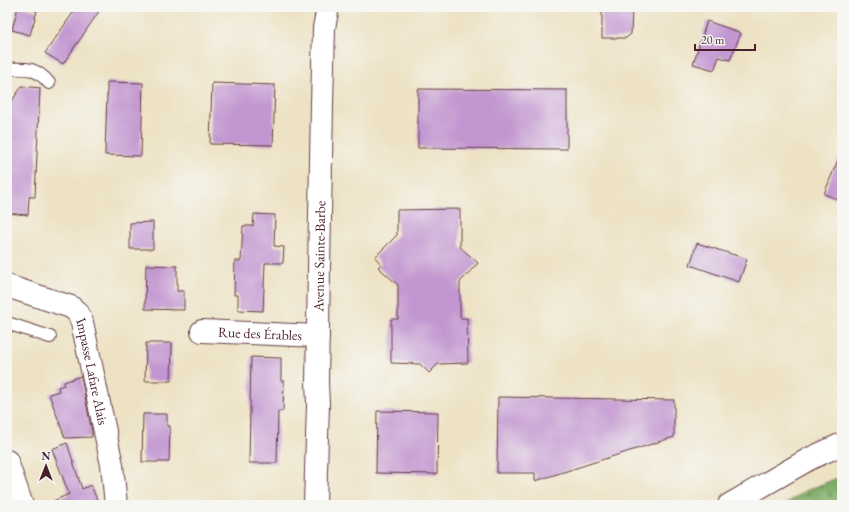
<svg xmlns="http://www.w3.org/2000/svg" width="849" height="512" font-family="'EB Garamond',serif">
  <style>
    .forest { fill: url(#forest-firs); stroke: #636446 }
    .building { fill: #c296d0 }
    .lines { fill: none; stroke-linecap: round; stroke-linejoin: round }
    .lane-casing { stroke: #623c42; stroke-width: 14 }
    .street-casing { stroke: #623c42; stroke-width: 24 }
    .secondary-casing { stroke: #623c42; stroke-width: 24 }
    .primary-casing { stroke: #623c42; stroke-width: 24 }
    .lane { stroke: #fff; stroke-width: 12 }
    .street { stroke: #fff; stroke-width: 22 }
    .secondary { stroke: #fff; stroke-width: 22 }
    .primary { stroke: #fff; stroke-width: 22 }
    .labels { text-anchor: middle; stroke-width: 3.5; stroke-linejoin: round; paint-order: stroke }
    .street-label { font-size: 14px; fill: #4a1f2b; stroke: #f6f6f2 }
  </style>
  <defs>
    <pattern id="forest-firs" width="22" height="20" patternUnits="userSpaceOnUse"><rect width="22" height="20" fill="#7caa62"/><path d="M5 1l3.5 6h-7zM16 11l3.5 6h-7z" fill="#688a51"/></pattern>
  </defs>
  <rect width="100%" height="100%" fill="#f6f6f2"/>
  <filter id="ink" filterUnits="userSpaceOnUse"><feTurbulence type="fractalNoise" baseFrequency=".025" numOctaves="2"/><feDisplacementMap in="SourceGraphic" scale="8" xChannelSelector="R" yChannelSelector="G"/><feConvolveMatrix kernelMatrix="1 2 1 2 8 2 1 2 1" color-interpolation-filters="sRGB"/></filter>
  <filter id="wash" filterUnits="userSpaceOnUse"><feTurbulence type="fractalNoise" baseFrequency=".012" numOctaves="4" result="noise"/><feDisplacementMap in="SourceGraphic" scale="16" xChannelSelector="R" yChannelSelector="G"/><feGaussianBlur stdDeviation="0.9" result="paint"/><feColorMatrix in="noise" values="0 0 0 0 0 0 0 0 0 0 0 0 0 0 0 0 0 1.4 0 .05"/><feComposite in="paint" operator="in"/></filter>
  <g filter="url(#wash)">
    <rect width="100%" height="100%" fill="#ede2c4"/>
    <path class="forest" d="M842,476V505H784L803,492Z"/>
    <g id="blocks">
      <g class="building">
        <path d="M18,7H24L37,11L30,35L12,30Z"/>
        <path d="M77,7H102L63,64L45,53Z"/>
        <path d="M602,7H632L631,34L626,38H602Z"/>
        <path d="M707,21L741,33L730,60L719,57L714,70L693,64Z"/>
        <path d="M107,82L143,83L141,156L105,155L107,95H108L107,94Z"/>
        <path d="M212,83L275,85L273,145L210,144Z"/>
        <path d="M22,86L40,88L35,197H29L28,215L7,213V108Z"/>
        <path d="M418,89L567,90V149L418,148Z"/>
        <path d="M841,152H842V201L824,194Z"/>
        <path d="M460,209V247L478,263L460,282V318H467L468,363L438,364L429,373L420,364L391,363V319H398V285L378,267L381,264L375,257L397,235V210Z"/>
        <path d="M254,214L275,215L274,246L284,247L283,263H265L263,311L238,310V295H234L235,261H241L243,226H253Z"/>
        <path d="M153,222V249H130V223Z"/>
        <path d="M697,243L747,259L739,282L690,265Z"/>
        <path d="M146,265L177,266V291H184V310L145,309Z"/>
        <path d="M146,343H172L171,381H145Z"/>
        <path d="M251,357L281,358V381H284L283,411H278L277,463H249Z"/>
        <path d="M81,376L92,432V437L65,438L49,394L59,391L58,387L64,385V382Z"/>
        <path d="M498,397L674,400V437L535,481V473H497Z"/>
        <path d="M377,411L438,412L437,474L376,473Z"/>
        <path d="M143,414H167V426H170L169,462H142Z"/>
        <path d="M67,443L82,489L91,485L99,505H44L69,494L52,449Z"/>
      </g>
    </g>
  </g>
  <g filter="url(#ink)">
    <use href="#blocks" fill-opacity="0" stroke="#623c42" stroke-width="1"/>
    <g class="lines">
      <g class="lane-casing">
        <g id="lane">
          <path d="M7,69C26,68 36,67 49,83"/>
          <path d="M7,323L50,337"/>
        </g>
      </g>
      <g class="street-casing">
        <g id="street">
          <path id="s1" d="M7,286L71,307L78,313L82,322L112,465L116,505"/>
          <path id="s2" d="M202,331L318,336"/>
          <path id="s3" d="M315,505L318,404L317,382L322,104L324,28L328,7"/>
        </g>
      </g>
      <g class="secondary-casing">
        <path id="secondary" d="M7,461L22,505"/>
      </g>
      <g class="primary-casing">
        <path id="primary" d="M729,505L809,459L842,444"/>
      </g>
      <use href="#lane" class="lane"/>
      <use href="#street" class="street"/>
      <use href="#secondary" class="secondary"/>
      <use href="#primary" class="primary"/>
    </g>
  </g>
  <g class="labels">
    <g class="street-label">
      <text dy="5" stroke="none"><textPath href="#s3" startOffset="249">Avenue Sainte-Barbe</textPath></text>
      <text dy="5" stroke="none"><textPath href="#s2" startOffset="58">Rue des Érables</textPath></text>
      <text dy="5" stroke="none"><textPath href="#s1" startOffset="137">Impasse Lafare Alais</textPath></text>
    </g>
  </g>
  <rect width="849" height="512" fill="none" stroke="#f6f6f2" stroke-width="24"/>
  <g transform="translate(46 466)" stroke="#f6f6f2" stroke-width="3" paint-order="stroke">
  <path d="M0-3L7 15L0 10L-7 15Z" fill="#4a1f2b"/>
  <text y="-6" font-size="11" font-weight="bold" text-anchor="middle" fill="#4a1f2b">N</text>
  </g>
  <path d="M695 44v6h60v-6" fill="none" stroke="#4a1f2b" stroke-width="2"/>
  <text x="701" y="44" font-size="12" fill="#4a1f2b" stroke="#f6f6f2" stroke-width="3" paint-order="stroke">20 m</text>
</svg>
